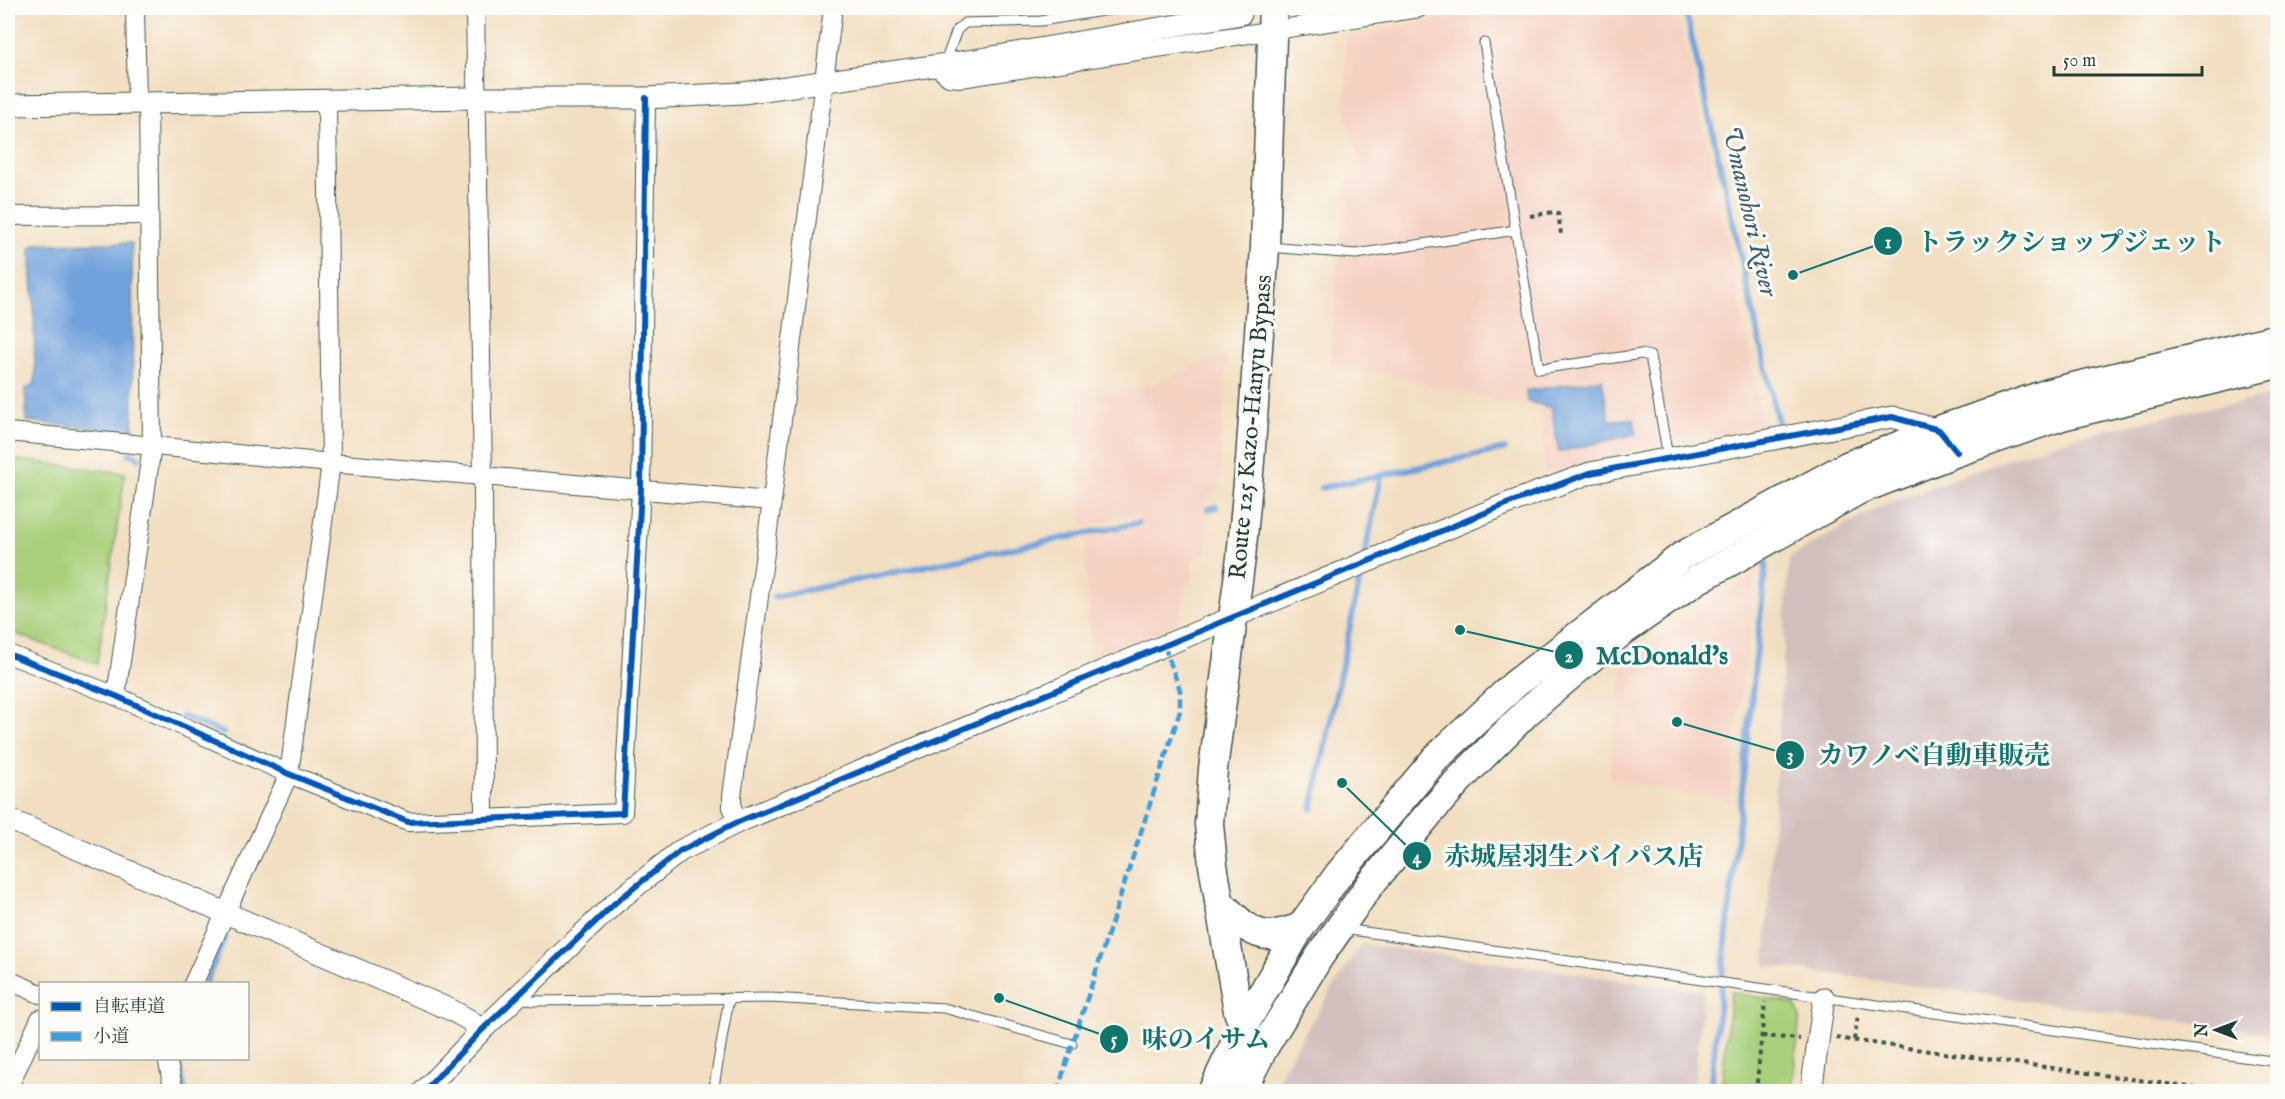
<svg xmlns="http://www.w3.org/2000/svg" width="2285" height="1099" font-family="'IM FELL English','Noto Serif JP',serif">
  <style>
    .built { fill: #f5d2c2 }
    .industrial { fill: #d1bfbd }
    .green { fill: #a8d07b; stroke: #648658; stroke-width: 1.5 }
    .water { fill: #71a2dc; stroke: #487088; stroke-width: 1.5 }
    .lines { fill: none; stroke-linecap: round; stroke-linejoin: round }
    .stream { stroke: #71a2dc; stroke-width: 6 }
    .service-casing { stroke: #3f5549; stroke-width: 11 }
    .minor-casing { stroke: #3f5549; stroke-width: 20 }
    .tertiary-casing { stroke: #3f5549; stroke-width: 23 }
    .trunk-casing { stroke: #3f5549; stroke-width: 31 }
    .path { stroke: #3f5549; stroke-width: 4; stroke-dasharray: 4.5 4.5; stroke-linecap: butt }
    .service { stroke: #fff; stroke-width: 9 }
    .minor { stroke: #fff; stroke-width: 18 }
    .tertiary { stroke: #fff; stroke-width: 21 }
    .trunk { stroke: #fff; stroke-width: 28 }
    .quiet { stroke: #3c9ee2; stroke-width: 4.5; stroke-dasharray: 9 4.5; stroke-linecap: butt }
    .cycleway-casing { stroke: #fdfcf7; stroke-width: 10 }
    .cycleway { stroke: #0057b8; stroke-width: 6 }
    .labels { text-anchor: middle; stroke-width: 6; stroke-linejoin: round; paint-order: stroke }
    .street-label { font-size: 24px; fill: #1f3d34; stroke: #fdfcf7 }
    .water-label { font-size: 26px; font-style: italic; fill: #3c606f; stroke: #fdfcf7 }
    .leader { fill: none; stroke: #0f766e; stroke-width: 2 }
    .callout-dot { fill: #0f766e; stroke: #fdfcf7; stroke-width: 2 }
    .mark-label { font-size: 18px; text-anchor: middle; font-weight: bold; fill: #fff }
    .callout-label { font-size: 26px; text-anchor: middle; font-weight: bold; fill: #0f766e; stroke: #fdfcf7; stroke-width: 6; stroke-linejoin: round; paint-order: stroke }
  </style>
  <rect width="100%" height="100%" fill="#fdfcf7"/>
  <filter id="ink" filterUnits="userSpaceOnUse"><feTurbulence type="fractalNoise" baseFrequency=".0167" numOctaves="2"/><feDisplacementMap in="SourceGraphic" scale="12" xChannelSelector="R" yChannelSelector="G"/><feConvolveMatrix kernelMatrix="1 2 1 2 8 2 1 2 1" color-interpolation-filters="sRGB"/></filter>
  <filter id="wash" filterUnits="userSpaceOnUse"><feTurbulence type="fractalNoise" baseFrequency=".008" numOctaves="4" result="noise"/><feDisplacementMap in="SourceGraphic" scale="24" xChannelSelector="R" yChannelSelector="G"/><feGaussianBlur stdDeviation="1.35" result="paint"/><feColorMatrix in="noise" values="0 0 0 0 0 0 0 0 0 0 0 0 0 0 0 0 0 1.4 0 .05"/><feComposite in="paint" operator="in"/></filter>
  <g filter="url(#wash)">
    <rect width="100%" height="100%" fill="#f2dec0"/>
    <g class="built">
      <path d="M1502,8H1677L1734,268L1763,426L1665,443L1545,473L1542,415L1525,407L1330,363L1344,180L1365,178L1363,168L1346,122L1345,36Z"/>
      <path d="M1227,356L1219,491L1215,490L1206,501L1208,552L1192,561L1195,577L1184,585L1186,595L1177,624L1092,663L1084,539L1141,527L1139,516L1083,526L1077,391L1107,393L1131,391Z"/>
      <path d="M1755,574L1729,801L1609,779L1623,665L1709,603Z"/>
    </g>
    <g class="industrial">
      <path d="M2277,395V1035L1765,965L1789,558L1881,506L2004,460L2079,436L2182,413Z"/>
      <path d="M1361,944L1703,991L1694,1091H1272L1294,1050Z"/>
    </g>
    <g class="green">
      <path d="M17,460L125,473L97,664L8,631V508Z"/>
      <path d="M1731,992L1794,1004L1800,1015L1792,1091H1721Z"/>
    </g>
    <g class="water">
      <path d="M132,243L133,433L27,421L25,389L35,384L34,306L30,248H33V244Z"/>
      <path d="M1602,379L1609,420L1634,419L1636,434L1559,452L1551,408L1527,401L1526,391Z"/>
    </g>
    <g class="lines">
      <g class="stream">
        <path d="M1685,8L1778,423"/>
        <path d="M129,454L135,455L139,459"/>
        <path d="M1321,488L1505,449"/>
        <path d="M1208,509L1216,507"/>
        <path d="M1364,559L1381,476"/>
        <path d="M773,597L1138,523"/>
        <path d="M182,716L223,733"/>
        <path d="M1312,809L1362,569"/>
        <path d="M205,984L225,937"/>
        <path d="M178,1058L185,1092"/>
        <path d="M1710,1092L1766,563"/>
      </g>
    </g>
  </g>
  <g filter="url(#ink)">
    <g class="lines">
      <g class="service-casing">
        <g id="service">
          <path d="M1484,43L1539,369L1641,354L1650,356L1668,457"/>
          <path d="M944,65L957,30L965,23L1041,21L1121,8"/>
          <path d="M1268,247L1356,254L1516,230"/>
          <path d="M1344,929L2278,1062"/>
          <path d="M518,997L533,1001L770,998L944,1008L1072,1044"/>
          <path d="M713,1092L729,998"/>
        </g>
      </g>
      <g class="minor-casing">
        <g id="minor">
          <path d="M135,8L137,104"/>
          <path d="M475,8L483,476L484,819"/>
          <path d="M936,66L949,77L961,78L1419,8"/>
          <path d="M8,216L149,215"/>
          <path d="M8,432L331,463L772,501"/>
          <path d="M8,654L116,696L289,774L408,822L623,813L641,489L646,98"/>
          <path d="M116,696L152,446L148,104"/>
          <path d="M738,822L732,807V796L772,501L833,8"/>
          <path d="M8,980L40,994"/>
          <path d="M193,984L289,774L331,463L327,100"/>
          <path d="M167,1058L174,1092"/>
          <path d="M8,1088L40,1019"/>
        </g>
      </g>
      <g class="tertiary-casing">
        <g id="tertiary">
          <path d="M8,105L475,98H646L743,93L975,60L1241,14"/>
          <path d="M8,819L451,1010L469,1020L481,1031"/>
          <path d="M423,1092L481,1031L615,903L680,851L738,822L1509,503L1590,473L1892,417L1939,430L1941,433"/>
          <path d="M1811,1092L1824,998"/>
        </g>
      </g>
      <g class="trunk-casing">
        <g id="trunk">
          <path d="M1219,902C1233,915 1250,936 1271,935C1281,934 1291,930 1300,928"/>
          <path d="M1248,1036L1238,1011L1213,865L1209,824L1213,769L1241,558L1250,461L1265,247L1273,8"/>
          <path d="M1212,1092L1243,1027L1300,928L1339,874L1436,758L1515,684L1682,556L1847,466L1939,430L2052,392L2278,338"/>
          <path d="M1241,1092L1263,1049L1319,957L1369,886L1427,816L1460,779L1527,712L1620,633L1697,580L1859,490L1957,452L2062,416L2278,364"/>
        </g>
      </g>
      <g class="path">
        <path d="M1530,216L1554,212L1558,213L1561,234"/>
        <path d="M1762,1036L1800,1039"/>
        <path d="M1836,1038L2225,1092"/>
        <path d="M1854,1040L1858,1015"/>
        <path d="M1756,1092L1765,1002"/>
      </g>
      <use href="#service" class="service"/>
      <use href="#minor" class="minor"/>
      <use href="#tertiary" class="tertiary"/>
      <use href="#trunk" class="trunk"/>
      <path class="quiet" d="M1057,1092L1180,711V690L1164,645"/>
      <g class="cycleway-casing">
        <g id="cycleway">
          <path d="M8,654L116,696L289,774L408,822L623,813L641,489L646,98"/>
          <path d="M423,1092L481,1031L615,903L680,851L738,822L1509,503L1590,473L1892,417L1939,430L1957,452"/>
        </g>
      </g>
      <use href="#cycleway" class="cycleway"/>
    </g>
  </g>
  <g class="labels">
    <g class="street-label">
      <text transform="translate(1250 427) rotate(-85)" y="8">Route 125 Kazo-Hanyu Bypass</text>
    </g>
    <g class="water-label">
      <text transform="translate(1751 211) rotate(77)" y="9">Umanohori River</text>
    </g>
  </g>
  <path class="leader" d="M1793 275L1888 241M1460 630L1569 655M1677 722L1790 755M1342 783L1417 856M999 998L1114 1039"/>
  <g class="callout-dot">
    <circle cx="1793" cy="275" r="6"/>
    <circle cx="1460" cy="630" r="6"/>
    <circle cx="1677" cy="722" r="6"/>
    <circle cx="1342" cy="783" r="6"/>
    <circle cx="999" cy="998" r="6"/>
    <circle cx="1888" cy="241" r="15"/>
    <circle cx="1569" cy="655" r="15"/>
    <circle cx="1790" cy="755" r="15"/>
    <circle cx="1417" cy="856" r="15"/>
    <circle cx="1114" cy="1039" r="15"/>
  </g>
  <g class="mark-label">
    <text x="1888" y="248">1</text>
    <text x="1569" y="662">2</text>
    <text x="1790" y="761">3</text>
    <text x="1417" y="863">4</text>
    <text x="1114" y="1045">5</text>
  </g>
  <g class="callout-label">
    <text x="2071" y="251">トラックショップジェット</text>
    <text x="1662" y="664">McDonald's</text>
    <text x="1934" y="764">カワノベ自動車販売</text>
    <text x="1574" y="865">赤城屋羽生バイパス店</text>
    <text x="1206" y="1048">味のイサム</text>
  </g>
  <rect width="2285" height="1099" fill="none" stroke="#fdfcf7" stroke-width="30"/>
  <rect x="39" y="982" width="210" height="78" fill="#fdfcf7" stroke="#a4b0a9" stroke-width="1.5"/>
  <rect x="51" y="1002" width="30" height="9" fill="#0057b8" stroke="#a4b0a9" stroke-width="1.5"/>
  <text x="93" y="1012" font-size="18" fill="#1f3d34">自転車道</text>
  <rect x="51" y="1032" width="30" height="9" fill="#3c9ee2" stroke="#a4b0a9" stroke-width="1.5"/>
  <text x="93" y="1042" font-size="18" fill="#1f3d34">小道</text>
  <g transform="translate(2216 1030) rotate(270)" stroke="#fdfcf7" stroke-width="4.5" paint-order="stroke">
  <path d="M0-4.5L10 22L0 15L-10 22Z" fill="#1f3d34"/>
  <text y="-9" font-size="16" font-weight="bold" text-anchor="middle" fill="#1f3d34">N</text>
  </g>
  <path d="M2054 66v9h148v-9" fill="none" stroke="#1f3d34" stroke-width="3"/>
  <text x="2063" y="66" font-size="18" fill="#1f3d34" stroke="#fdfcf7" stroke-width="4.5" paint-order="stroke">50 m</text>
</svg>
